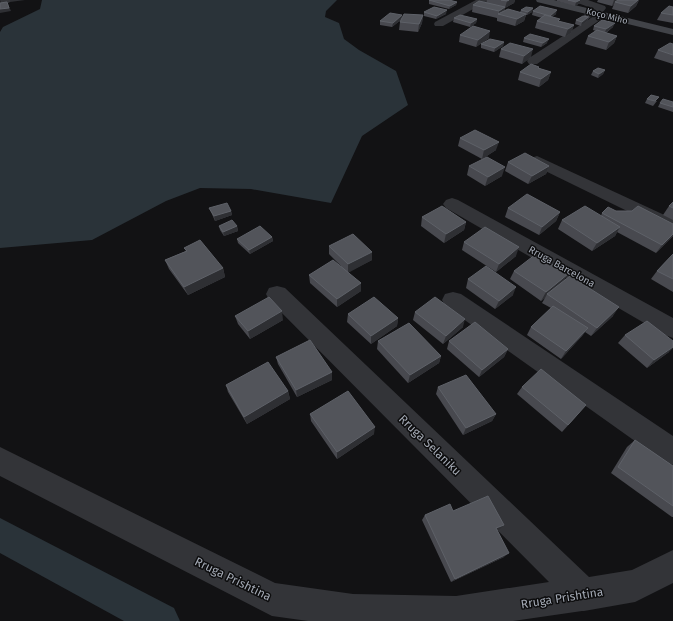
<svg xmlns="http://www.w3.org/2000/svg" width="673" height="621" font-family="'Fira Sans',sans-serif">
  <style>
    .water { fill: #2a3339 }
    .lines { fill: none; stroke-linecap: round; stroke-linejoin: round }
    .canal { fill: #2a3339; fill-rule: evenodd }
    .street { fill: #333438; fill-rule: evenodd }
    .secondary { fill: #414348; fill-rule: evenodd }
    .wall { fill: #48494f }
    .shaded-wall { fill: #2e2f33 }
    .building { fill: #52545a; stroke: #5e6168 }
    .labels { text-anchor: middle; stroke-width: 3; stroke-linejoin: round; paint-order: stroke }
    .far-street-label { font-size: 9px; fill: #a3a9b4; stroke: #0d0d0e }
    .street-label { font-size: 10px; fill: #a3a9b4; stroke: #0d0d0e }
    .near-street-label { font-size: 12px; fill: #a3a9b4; stroke: #0d0d0e }
  </style>
  <rect width="100%" height="100%" fill="#121214"/>
  <path class="water" d="M42,0H337L326,11L325,17L339,23L344,39L359,50L396,71L408,105L362,136L331,203L251,189L200,188L166,201L92,240L0,248V32L3,27L40,9Z"/>
  <g class="lines">
    <path class="canal" d="M0,518L174,608L180,621H124L0,553Z"/>
    <g class="street">
      <path d="M0,0H10V2L5,5L1,4Z"/>
      <path d="M476,0H489L443,26H435L434,24L435,22Z"/>
      <path d="M574,0H588L605,6L606,8L603,12L607,15L537,64H529L527,61L529,58L594,16L590,13L594,9L575,2Z"/>
      <path d="M537,156L673,219V232L666,230L531,164L529,161L531,158Z"/>
      <path d="M452,198L458,200L673,318V338L665,335L446,208L443,204L446,200Z"/>
      <path d="M277,286L285,288L589,577L632,570L673,550V583L635,602L584,611H582L513,621H308L272,616L0,476V447L275,583L353,594L456,596L549,582L269,300L266,294L269,288Z"/>
      <path d="M453,292L461,294L673,436V465L663,461L445,306L442,300L445,294Z"/>
    </g>
    <path class="secondary" d="M536,0H554L673,29V35L537,2Z"/>
  </g>
  <g class="wall">
    <path d="M429,0L457,2L456,5L449,9L429,4Z"/>
    <path d="M487,0H515L514,3L505,8L504,11L520,12L521,10L533,8L532,12L527,15H526L524,21L515,26L497,21V18L472,12L473,5L486,3Z"/>
    <path d="M557,0H581L580,3L575,6L557,1Z"/>
    <path d="M598,0H639L636,6L628,13L612,9L614,4L612,6L597,2Z"/>
    <path d="M673,7V23L657,20L661,13Z"/>
    <path d="M533,11L556,14L552,17L560,22L574,25L571,33L565,37L535,28L537,21L542,18L532,15Z"/>
    <path d="M424,12L446,14L436,19L424,16Z"/>
    <path d="M594,12L592,16L588,19L587,21L581,26L575,24L576,20L584,16L585,14Z"/>
    <path d="M402,15V19L392,27L380,25V21Z"/>
    <path d="M423,15L422,23L418,32L399,30L400,22Z"/>
    <path d="M454,18L477,19L476,23L470,27L453,22Z"/>
    <path d="M594,26L613,27L606,33L617,36L614,43L606,50L585,44L588,36L596,31L593,30Z"/>
    <path d="M460,35L489,38L476,47L459,42Z"/>
    <path d="M524,38L547,43L541,47L523,42Z"/>
    <path d="M504,42L503,46L494,52L481,48V44Z"/>
    <path d="M673,44V64L654,58L658,50Z"/>
    <path d="M501,49L531,57L522,64L499,57Z"/>
    <path d="M539,67L538,68L551,72L548,80L539,87L518,80L520,72Z"/>
    <path d="M605,70L603,74L598,78L591,75L593,71Z"/>
    <path d="M647,99L657,101L653,106L645,103Z"/>
    <path d="M673,102V112L658,107L660,103Z"/>
    <path d="M460,138L496,150L482,159L458,146Z"/>
    <path d="M508,162L549,166L546,174L528,184L505,171Z"/>
    <path d="M469,166L502,176L485,186L467,175Z"/>
    <path d="M673,202V220L663,215L669,206Z"/>
    <path d="M209,208L231,211L232,215L215,221L211,212Z"/>
    <path d="M508,208L560,212L556,221L539,235L505,217Z"/>
    <path d="M616,211L673,236L656,253L617,232L615,236L592,251L558,229L562,220L601,216L602,213Z"/>
    <path d="M422,217L466,222L464,230L444,243L421,226Z"/>
    <path d="M219,226H237L238,231L224,236L220,230Z"/>
    <path d="M272,237L273,241L250,254L238,243L237,239Z"/>
    <path d="M464,242L516,256L496,272L462,250Z"/>
    <path d="M329,246L372,260L348,272L361,291L337,307L310,283L309,275L341,266L329,254Z"/>
    <path d="M184,248L223,268L225,277L188,295L169,269L165,260L186,251Z"/>
    <path d="M673,254V292L651,279L657,271Z"/>
    <path d="M514,271L565,279L613,316L591,336L585,332L582,336L561,359L527,335L531,327L551,308L542,303L545,298L541,301L510,279Z"/>
    <path d="M468,279L513,295L495,309L466,288Z"/>
    <path d="M415,312L463,327L443,344L413,320Z"/>
    <path d="M348,314L398,318L397,326L371,344L347,322Z"/>
    <path d="M235,316L283,320L250,339L238,324Z"/>
    <path d="M625,335L669,352L647,368L618,343Z"/>
    <path d="M378,341L441,356L439,363L408,383L377,349Z"/>
    <path d="M449,341L508,349L504,357L479,377L447,349Z"/>
    <path d="M276,357L332,372V380L297,397L278,364Z"/>
    <path d="M226,385L288,391L290,399L247,424L228,392Z"/>
    <path d="M438,387L496,414L492,421L463,435L436,394Z"/>
    <path d="M522,387L580,412L562,432L517,394Z"/>
    <path d="M310,414L374,434L337,459L311,421Z"/>
    <path d="M635,440L673,466V517H672L611,473L627,447Z"/>
    <path d="M453,511L499,530H497L504,557L451,582L422,520L425,515Z"/>
  </g>
  <g class="shaded-wall">
    <path d="M10,0H25L10,2Z"/>
    <path d="M509,0H515L514,3L505,8L507,1Z"/>
    <path d="M580,0H581L580,3L575,6L576,2Z"/>
    <path d="M614,0H620L615,2L614,4L612,6Z"/>
    <path d="M638,0H639L636,6L628,13L631,6Z"/>
    <path d="M7,2L11,11L0,13V9Z"/>
    <path d="M457,2L456,5L449,9L450,6Z"/>
    <path d="M505,7L503,14H499V11Z"/>
    <path d="M533,8L532,12L527,15L528,12Z"/>
    <path d="M447,10L446,14L436,19L437,16Z"/>
    <path d="M557,10L556,14L549,19L550,16Z"/>
    <path d="M594,12L592,16L588,19L590,15Z"/>
    <path d="M526,14L524,21L515,26L517,19Z"/>
    <path d="M402,15V19L392,27L393,23Z"/>
    <path d="M423,15L422,23L418,32L419,24Z"/>
    <path d="M588,17L587,21L581,26L582,22Z"/>
    <path d="M477,19L476,23L470,27L471,23Z"/>
    <path d="M615,23L613,27L605,33L606,29Z"/>
    <path d="M574,25L571,33L565,37L568,29Z"/>
    <path d="M490,31L489,38L476,47L478,40Z"/>
    <path d="M617,36L614,43L606,50L609,42Z"/>
    <path d="M549,39L547,43L541,47L543,43Z"/>
    <path d="M504,42L503,46L494,52L495,48Z"/>
    <path d="M533,49L531,57L522,64L524,56Z"/>
    <path d="M605,70L603,74L598,78L599,74Z"/>
    <path d="M551,72L548,80L539,87L541,79Z"/>
    <path d="M499,142L496,150L482,159L484,150Z"/>
    <path d="M549,166L546,174L528,184L532,176Z"/>
    <path d="M505,167L502,176L485,186L488,177Z"/>
    <path d="M231,211L232,215L215,221L214,216Z"/>
    <path d="M560,212L556,221L539,235L542,227Z"/>
    <path d="M466,222L464,230L444,243L446,234Z"/>
    <path d="M237,226L238,231L224,236L223,232Z"/>
    <path d="M620,227L615,236L592,251L597,243Z"/>
    <path d="M673,234V236L656,253L662,245Z"/>
    <path d="M272,237L273,241L250,254L249,250Z"/>
    <path d="M519,247L516,256L496,272L499,264Z"/>
    <path d="M372,252V260L348,273V264Z"/>
    <path d="M223,268L225,277L188,295L184,287Z"/>
    <path d="M568,274L563,283L547,294L545,298L541,301L546,292Z"/>
    <path d="M361,283V291L337,307V299Z"/>
    <path d="M516,287L513,295L495,309L499,301Z"/>
    <path d="M619,307L613,316L591,336L597,328Z"/>
    <path d="M282,311L283,320L250,339L248,331Z"/>
    <path d="M398,318L397,326L371,344V336Z"/>
    <path d="M465,319L463,327L443,344L446,336Z"/>
    <path d="M588,328L582,336L561,359L566,351Z"/>
    <path d="M673,347V348L669,352L647,368L654,360Z"/>
    <path d="M508,349L504,357L479,377L482,370Z"/>
    <path d="M441,356L439,363L408,383L410,375Z"/>
    <path d="M332,372V380L297,397L296,390Z"/>
    <path d="M288,391L290,399L247,424L244,417Z"/>
    <path d="M496,414L492,421L463,435L466,428Z"/>
    <path d="M375,427L374,434L337,459V452Z"/>
    <path d="M504,525L499,530L491,533L496,528Z"/>
    <path d="M509,553L504,557L451,582L455,579Z"/>
  </g>
  <g class="building">
    <path d="M429,0H449L457,2L450,6Z"/>
    <path d="M501,0H509L507,1Z"/>
    <path d="M568,0H580L576,2Z"/>
    <path d="M618,0H638L631,6L615,2Z"/>
    <path d="M479,1L505,7L499,11L473,5Z"/>
    <path d="M7,2L9,8L0,9V3Z"/>
    <path d="M540,6L557,10L550,16L533,11Z"/>
    <path d="M669,6L673,7V15L661,13Z"/>
    <path d="M434,7L447,10L437,16L424,12Z"/>
    <path d="M526,7L533,8L528,12L521,10Z"/>
    <path d="M508,9L526,14L517,19L498,14Z"/>
    <path d="M589,11L594,12L590,15L585,14Z"/>
    <path d="M390,13L402,15L393,23L380,21Z"/>
    <path d="M404,14L423,15L419,24L400,22Z"/>
    <path d="M460,15L477,19L471,23L454,18Z"/>
    <path d="M545,15L560,19L558,21L574,25L568,29L537,21Z"/>
    <path d="M583,16L588,17L582,22L576,20Z"/>
    <path d="M602,20L615,23L606,29L594,26Z"/>
    <path d="M473,26L490,31L478,40L460,35Z"/>
    <path d="M597,30L617,36L609,42L588,36Z"/>
    <path d="M530,34L549,39L543,43L524,38Z"/>
    <path d="M490,39L504,42L495,48L481,44Z"/>
    <path d="M510,43L533,49L524,56L501,49Z"/>
    <path d="M670,43L673,44V55L658,50Z"/>
    <path d="M531,64L539,67L538,68L551,72L541,79L520,72Z"/>
    <path d="M598,68L605,70L599,74L593,71Z"/>
    <path d="M651,95L659,97L655,101L647,99Z"/>
    <path d="M663,99L673,102V107L660,103Z"/>
    <path d="M475,130L499,142L484,150L460,138Z"/>
    <path d="M525,153L549,166L532,176L508,162Z"/>
    <path d="M487,157L505,167L488,177L469,166Z"/>
    <path d="M527,194L560,212L542,227L508,208Z"/>
    <path d="M673,202V208L669,206Z"/>
    <path d="M227,203L231,211L214,216L209,208Z"/>
    <path d="M442,206L466,222L446,234L422,217Z"/>
    <path d="M585,206L620,227L597,243L562,220Z"/>
    <path d="M638,206L673,224V234L662,245L602,213L608,207L616,211H632Z"/>
    <path d="M232,220L237,226L223,232L219,226Z"/>
    <path d="M260,226L272,237L249,250L237,239Z"/>
    <path d="M485,227L519,247L499,264L464,242Z"/>
    <path d="M353,234L372,252L348,264L329,246Z"/>
    <path d="M200,240L223,268L184,287L165,260L187,251L184,248Z"/>
    <path d="M536,254L568,274L546,292L514,271Z"/>
    <path d="M673,254V279L657,271Z"/>
    <path d="M333,260L361,283L337,299L309,275Z"/>
    <path d="M486,266L516,287L499,301L468,279Z"/>
    <path d="M570,276L619,307L597,328L547,294Z"/>
    <path d="M269,297L282,311L248,331L235,316Z"/>
    <path d="M374,297L398,318L371,336L348,314Z"/>
    <path d="M435,297L465,319L446,336L415,312Z"/>
    <path d="M553,306L588,328L566,351L531,327Z"/>
    <path d="M647,321L673,341V347L654,360L625,335Z"/>
    <path d="M475,322L508,349L482,370L449,341Z"/>
    <path d="M409,323L441,356L410,375L378,341Z"/>
    <path d="M310,340L332,372L296,390L276,357Z"/>
    <path d="M268,362L288,391L244,417L226,385Z"/>
    <path d="M541,369L586,405L568,425L522,387Z"/>
    <path d="M466,375L496,414L466,428L438,387Z"/>
    <path d="M348,391L375,427L337,452L310,414Z"/>
    <path d="M635,440L673,466V506L618,467Z"/>
    <path d="M488,496L504,525L496,528L509,553L455,579L425,515L450,504L453,511Z"/>
  </g>
  <g class="labels">
    <g class="far-street-label">
      <text transform="translate(607 16) rotate(14)" y="3">Koço Miho</text>
    </g>
    <g class="street-label">
      <text transform="translate(562 266) rotate(29)" y="4">Rruga Barcelona</text>
    </g>
    <g class="near-street-label">
      <text transform="translate(430 445) rotate(44)" y="4">Rruga Selaniku</text>
      <text transform="translate(233 579) rotate(26)" y="4">Rruga Prishtina</text>
      <text transform="translate(562 598) rotate(-9)" y="4">Rruga Prishtina</text>
    </g>
  </g>
</svg>
